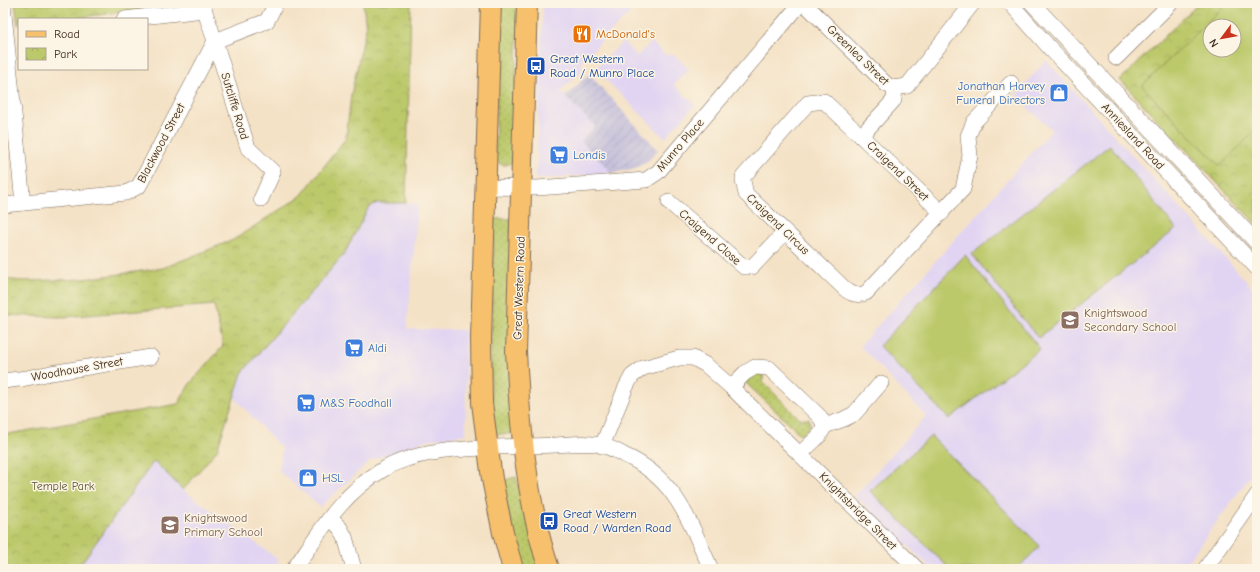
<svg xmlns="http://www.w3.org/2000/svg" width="1260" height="572" font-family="'Comic Neue',sans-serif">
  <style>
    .built { fill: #e1d4f3 }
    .industrial { fill: url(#industrial-furrows) }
    .grass { fill: url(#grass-dots); stroke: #7c7a44 }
    .park { fill: url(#park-crowns); stroke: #7c7a44; fill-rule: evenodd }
    .pitch { fill: #bcc96b; stroke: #7c7a44; fill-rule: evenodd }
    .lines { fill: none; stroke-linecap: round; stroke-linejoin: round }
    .minor-casing { stroke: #7c6a59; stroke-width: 16 }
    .major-casing { stroke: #7c6a59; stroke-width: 22 }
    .minor { stroke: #fff; stroke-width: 15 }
    .major { stroke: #f7c06c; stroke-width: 20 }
    .labels { text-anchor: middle; stroke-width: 3; stroke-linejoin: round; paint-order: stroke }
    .food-label { font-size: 12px; fill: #c56008; stroke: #fcf5e5; text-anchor: start }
    .street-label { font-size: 12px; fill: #3b2a1e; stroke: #fcf5e5 }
    .transit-label { font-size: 12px; fill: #164399; stroke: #fcf5e5; text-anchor: start }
    .shop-label { font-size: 12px; fill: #366cbe; stroke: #fcf5e5; text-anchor: start }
    .education-label { font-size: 12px; fill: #785e54; stroke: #fcf5e5; text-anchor: start }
    .park-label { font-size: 12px; fill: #5b5231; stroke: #fcf5e5 }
  </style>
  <defs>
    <pattern id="industrial-furrows" width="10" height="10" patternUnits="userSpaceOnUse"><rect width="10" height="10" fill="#c5c0da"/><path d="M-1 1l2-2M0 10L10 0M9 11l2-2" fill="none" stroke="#aaa5bb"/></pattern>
    <pattern id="grass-dots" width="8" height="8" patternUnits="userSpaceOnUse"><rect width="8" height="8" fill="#bcc96b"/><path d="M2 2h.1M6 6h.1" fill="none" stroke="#a2ad5c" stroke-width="1.8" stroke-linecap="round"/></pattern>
    <pattern id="park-crowns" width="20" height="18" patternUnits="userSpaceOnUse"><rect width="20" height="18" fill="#bcc96b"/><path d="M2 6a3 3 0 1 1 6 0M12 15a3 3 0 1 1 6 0" fill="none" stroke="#a2ad5c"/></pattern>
  </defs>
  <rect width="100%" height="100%" fill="#fcf5e5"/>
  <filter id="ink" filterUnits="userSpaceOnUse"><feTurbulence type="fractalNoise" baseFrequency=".025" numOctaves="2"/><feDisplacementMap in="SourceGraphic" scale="8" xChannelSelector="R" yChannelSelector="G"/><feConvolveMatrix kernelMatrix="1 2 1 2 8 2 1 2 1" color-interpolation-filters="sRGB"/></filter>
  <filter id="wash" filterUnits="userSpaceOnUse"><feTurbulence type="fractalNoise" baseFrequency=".012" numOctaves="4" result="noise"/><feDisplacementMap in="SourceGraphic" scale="16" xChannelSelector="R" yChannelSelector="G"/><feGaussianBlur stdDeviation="0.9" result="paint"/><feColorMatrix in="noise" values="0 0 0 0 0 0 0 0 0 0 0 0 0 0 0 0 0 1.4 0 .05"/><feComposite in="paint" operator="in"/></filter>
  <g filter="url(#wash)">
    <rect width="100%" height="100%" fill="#f4e2c6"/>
    <g class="built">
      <path d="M543,3H639L582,61V71L560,91L595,126L581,141L612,173L536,179Z"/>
      <path d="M623,42L637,56L652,42L665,55L673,54L689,69L674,85L695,105L665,138L595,69Z"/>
      <path d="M1046,60L1257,293V467L1182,569H932L855,496L926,416L860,346L1052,130L1015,96Z"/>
      <path d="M377,203H418L407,329L465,330L466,434L427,440L371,460L320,507L279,471L282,449L234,397L242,373L344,254L369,207Z"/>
      <path d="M154,461L183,490L279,560L273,569H77Z"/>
    </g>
    <path class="industrial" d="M589,74L658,150L647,162L636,168L612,173L581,141L595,126L565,97Z"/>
    <g class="grass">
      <path d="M500,3H519L513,161C508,167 499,166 495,159Z"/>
      <path d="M494,219H511L512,434H495L491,401V338Z"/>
      <path d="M753,373L763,374V382L800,419H809L810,426L801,435L745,382Z"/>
      <path d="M516,477L541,569H522L501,481Z"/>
    </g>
    <g class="park">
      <path d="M15,3H180L178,5L67,19H19V25H18Z"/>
      <path d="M363,3H411L406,203H377L369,207L344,254L242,373L217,450L183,490L154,461L77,569H6L3,563V435L178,404L189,385L223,346L214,305L61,317L3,315V279L23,281L84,279L163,268L233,240L301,196L346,138L351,95L366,28Z"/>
      <path d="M1199,3H1257V225L1120,80ZM1210,26H1234V50H1210Z"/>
    </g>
    <g class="pitch">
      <path d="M1227,3H1257V129L1220,166L1142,86ZM1210,26H1234V50H1210Z"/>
      <path d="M1110,145L1176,229L1038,338L972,254Z"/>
      <path d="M965,255L1040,349L949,419L879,346Z"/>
      <path d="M931,436L1040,546L1017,569H950L870,491Z"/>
    </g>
  </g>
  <g filter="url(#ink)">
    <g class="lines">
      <g class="minor-casing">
        <g id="minor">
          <path d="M202,3L215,41L248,148L273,172L261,199"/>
          <path d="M804,3L887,85L895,88"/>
          <path d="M1010,3L1048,46L1257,268"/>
          <path d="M1032,3L1257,243"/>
          <path d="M3,4L23,203"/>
          <path d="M124,19L204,10"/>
          <path d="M1116,58L1171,3"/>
          <path d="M861,136L824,101L808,103L743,177V181L746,194L845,289C852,295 858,296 866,293L963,189L970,156L968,136L974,122L1011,83"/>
          <path d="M485,187L537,188L646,180L658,172L801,3"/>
          <path d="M669,202L744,267H752L785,232"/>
          <path d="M3,205L126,193L139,186L215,41L267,21L276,3"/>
          <path d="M942,213L861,136L894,100L895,88L907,86L973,3"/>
          <path d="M3,381L27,378L51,373L151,357"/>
          <path d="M731,387L745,373L755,367L769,368L820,417L825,426L819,436L800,454"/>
          <path d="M825,426L844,419L854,414L881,383"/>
          <path d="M602,446L626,387L632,376L643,368L679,358H693L706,365L731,387L917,569"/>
          <path d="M330,518L340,528L345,537L354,569"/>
          <path d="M294,569C321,530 342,493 384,469C416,450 462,449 499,447C518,446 537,446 556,445C571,444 587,442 601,445C609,447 617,451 624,455C676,478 689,521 711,569"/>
          <path d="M1205,569L1257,495"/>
        </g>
      </g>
      <g class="major-casing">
        <g id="major">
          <path d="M491,3L481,338L482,403L492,479L503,533L513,569"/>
          <path d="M527,3L516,352C520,425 526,499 549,569"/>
        </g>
      </g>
      <use href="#minor" class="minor"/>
      <use href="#major" class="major"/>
    </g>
  </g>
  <defs>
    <g id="restaurant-square" transform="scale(1)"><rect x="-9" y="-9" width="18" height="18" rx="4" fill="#e8710a" stroke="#fcf5e5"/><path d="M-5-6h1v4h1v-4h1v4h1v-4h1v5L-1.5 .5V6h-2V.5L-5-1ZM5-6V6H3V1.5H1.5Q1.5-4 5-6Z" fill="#fff"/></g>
    <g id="bus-square" transform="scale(1)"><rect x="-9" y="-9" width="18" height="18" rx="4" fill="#1a4fb4" stroke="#fcf5e5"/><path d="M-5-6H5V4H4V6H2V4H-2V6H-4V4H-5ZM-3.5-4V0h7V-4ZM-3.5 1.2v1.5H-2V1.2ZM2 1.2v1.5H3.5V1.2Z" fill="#fff"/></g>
    <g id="shop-square" transform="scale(1)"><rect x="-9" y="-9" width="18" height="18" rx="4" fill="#3f7fe0" stroke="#fcf5e5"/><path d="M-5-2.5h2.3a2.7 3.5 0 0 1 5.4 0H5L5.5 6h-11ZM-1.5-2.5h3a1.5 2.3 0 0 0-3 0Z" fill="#fff"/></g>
    <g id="supermarket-square" transform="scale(1)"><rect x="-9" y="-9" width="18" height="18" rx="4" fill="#3f7fe0" stroke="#fcf5e5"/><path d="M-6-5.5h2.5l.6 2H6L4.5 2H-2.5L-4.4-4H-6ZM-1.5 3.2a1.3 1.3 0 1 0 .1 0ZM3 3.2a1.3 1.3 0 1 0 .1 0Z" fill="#fff"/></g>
    <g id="school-square" transform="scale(1)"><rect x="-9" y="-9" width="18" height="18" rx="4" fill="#8d6e63" stroke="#fcf5e5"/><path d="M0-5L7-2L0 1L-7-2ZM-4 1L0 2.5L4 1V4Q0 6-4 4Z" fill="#fff"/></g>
  </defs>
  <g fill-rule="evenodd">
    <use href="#restaurant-square" x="582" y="34"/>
    <use href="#bus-square" x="536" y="66"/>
    <use href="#shop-square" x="1059" y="93"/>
    <use href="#supermarket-square" x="559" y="155"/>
    <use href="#school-square" x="1070" y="320"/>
    <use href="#supermarket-square" x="354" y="348"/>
    <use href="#supermarket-square" x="306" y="403"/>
    <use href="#shop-square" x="308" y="478"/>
    <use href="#bus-square" x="549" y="521"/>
    <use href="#school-square" x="170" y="525"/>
  </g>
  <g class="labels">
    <g class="food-label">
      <text x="596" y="38">McDonald's</text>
    </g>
    <g class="street-label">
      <text transform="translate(858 55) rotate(44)" y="4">Greenlea Street</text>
      <text transform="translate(235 106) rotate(73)" y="4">Sutcliffe Road</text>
      <text transform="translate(1133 136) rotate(47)" y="4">Anniesland Road</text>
      <text transform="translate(161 143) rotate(-62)" y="4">Blackwood Street</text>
      <text transform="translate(680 145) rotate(-49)" y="4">Munro Place</text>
      <text transform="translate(898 171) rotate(44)" y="4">Craigend Street</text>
      <text transform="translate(778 224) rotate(44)" y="4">Craigend Circus</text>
      <text transform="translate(710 237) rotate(41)" y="4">Craigend Close</text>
      <text transform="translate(519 288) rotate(-88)" y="4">Great Western Road</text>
      <text transform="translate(77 369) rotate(-10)" y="4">Woodhouse Street</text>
      <text transform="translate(858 511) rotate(45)" y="4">Knightsbridge Street</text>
    </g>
    <g class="transit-label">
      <text x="550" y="63">Great Western<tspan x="550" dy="14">Road / Munro Place</tspan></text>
      <text x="563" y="518">Great Western<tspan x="563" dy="14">Road / Warden Road</tspan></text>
    </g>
    <g class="shop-label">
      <text x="1045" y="90" text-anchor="end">Jonathan Harvey<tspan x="1045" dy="14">Funeral Directors</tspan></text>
      <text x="573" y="159">Londis</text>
      <text x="368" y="352">Aldi</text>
      <text x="320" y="407">M&amp;S Foodhall</text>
      <text x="322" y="482">HSL</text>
    </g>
    <g class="education-label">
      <text x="1084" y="317">Knightswood<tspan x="1084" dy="14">Secondary School</tspan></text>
      <text x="184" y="522">Knightswood<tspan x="184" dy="14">Primary School</tspan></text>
    </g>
    <g class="park-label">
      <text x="63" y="490">Temple Park</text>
    </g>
  </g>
  <rect width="1260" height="572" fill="none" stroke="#fcf5e5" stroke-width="16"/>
  <rect x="18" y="18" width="130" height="52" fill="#fcf5e5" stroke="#afa495"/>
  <rect x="26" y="31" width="20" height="6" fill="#f7c06c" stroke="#afa495"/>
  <text x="54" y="38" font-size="12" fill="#3b2a1e">Road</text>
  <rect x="26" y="48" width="20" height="12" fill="url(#park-crowns)" stroke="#afa495"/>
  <text x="54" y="58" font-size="12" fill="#3b2a1e">Park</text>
  <g transform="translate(1222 38) rotate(238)"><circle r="19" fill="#fcf5e5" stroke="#afa495"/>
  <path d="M0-3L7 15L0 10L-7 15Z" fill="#c8321e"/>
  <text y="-6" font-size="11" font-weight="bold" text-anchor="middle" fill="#3b2a1e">N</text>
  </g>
</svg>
